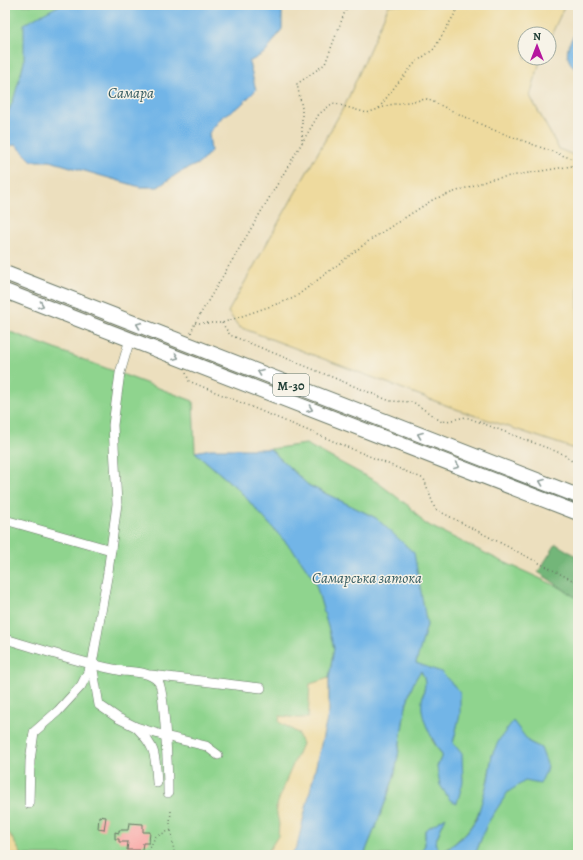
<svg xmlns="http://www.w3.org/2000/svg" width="583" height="860" font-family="Alegreya,serif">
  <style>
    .green { fill: #8fd48e; stroke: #578861 }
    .forest { fill: #73b679; stroke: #497a56 }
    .sand { fill: #eeda9e; stroke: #868c69 }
    .water { fill: #72b5e7; stroke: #48798e }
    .building { fill: #f9a3a2 }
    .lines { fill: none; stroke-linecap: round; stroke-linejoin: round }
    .minor-casing { stroke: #677664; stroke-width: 10 }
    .highway-casing { stroke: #677664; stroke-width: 16 }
    .path { stroke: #677664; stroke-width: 1.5; stroke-dasharray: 1 3; stroke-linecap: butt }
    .minor { stroke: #fff; stroke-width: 9 }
    .highway { stroke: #fff; stroke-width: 14 }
    .oneway { stroke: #8f9e9a }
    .labels { text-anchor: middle; stroke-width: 3; stroke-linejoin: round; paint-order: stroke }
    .shield { fill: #f7f3e8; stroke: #60746a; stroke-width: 1 }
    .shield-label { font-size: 13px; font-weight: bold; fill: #1f3d34 }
    .water-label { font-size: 15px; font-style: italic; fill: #345b61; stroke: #f7f3e8 }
  </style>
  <rect width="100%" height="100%" fill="#f7f3e8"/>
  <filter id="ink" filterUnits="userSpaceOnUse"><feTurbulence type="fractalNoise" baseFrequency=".025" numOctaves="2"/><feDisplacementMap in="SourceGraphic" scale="8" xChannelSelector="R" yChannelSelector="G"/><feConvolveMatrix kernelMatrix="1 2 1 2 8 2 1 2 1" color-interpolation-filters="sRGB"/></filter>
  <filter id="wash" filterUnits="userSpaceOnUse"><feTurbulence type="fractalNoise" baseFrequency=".012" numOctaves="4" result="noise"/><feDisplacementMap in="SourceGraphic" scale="16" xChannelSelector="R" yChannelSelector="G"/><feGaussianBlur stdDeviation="0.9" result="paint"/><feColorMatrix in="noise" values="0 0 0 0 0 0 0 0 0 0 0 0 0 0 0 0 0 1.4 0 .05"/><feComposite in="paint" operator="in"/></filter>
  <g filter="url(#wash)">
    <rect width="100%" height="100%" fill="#ecdfbe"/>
    <g class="green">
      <path d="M5,5H76L47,29L5,149Z"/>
      <path d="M5,330L193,401L195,452L239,490L298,556L315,581L334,648L329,678V711L291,855H5Z"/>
      <path d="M306,444L377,482L410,507L424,523L495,558L561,588L578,599V855H475L487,824L508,791L525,780L541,748L529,742L492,755C487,784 483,821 458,840C452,846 448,849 439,850L435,843L445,818L425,830V845L419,855H364C374,830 385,805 393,780C402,749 401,695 421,671L426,681L423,695L432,740L442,755L437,767L453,743L460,714L441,672L415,663L427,625L376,518L308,485L270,449Z"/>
    </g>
    <path class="forest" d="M556,544L578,557V599L538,572Z"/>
    <g class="sand">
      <path d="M389,5H565L549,40V34H525V58H541L530,96L559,149L578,157V450L464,412L239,327L228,312L346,103Z"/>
      <path d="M329,678V711L297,847L291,855H266L278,836L279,824L276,809L282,790L302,744L298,733L279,722L280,716L298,718H308L310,684Z"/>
      <path d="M9,833L22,855H5V834Z"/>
    </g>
    <g class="water">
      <path d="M60,5H284L282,10V29L266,52L249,62L256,90L240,106L222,117L209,133L211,151L200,163L180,172L158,187H140L50,161H32L16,145L5,146V120L14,98L24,62V24Z"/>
      <path d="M578,29V72C561,56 567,45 578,29Z"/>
      <path d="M210,449H270L308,485L376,518L414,553L427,625L416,663L441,672L460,692V714L453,743L462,754L463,782L457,803L450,800L440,785L437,767L442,755C435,744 423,723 422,710C420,694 430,686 421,671C401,695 402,750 393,780C385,805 374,830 364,855H291L297,846L329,711V678L334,648L315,581L298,556L239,490L195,452Z"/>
      <path d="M513,721L529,742L541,748L548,767L540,784L525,781L508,792L487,824L475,855H419L425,845V830L446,817L440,830L435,843L439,850L448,849L465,835L477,818L488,780L492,755L499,740Z"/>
    </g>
    <g id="blocks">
      <g class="building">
        <path d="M99,816L106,817L104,830L98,829Z"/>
        <path d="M129,823L143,824V832H150L149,843H143L142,850H127L128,842H119V839H115V832L119,833V830H128Z"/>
      </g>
    </g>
  </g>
  <g filter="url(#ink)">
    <use href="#blocks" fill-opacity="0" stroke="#677664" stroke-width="1"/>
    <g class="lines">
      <g class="minor-casing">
        <g id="minor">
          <path d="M5,520L111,550"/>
          <path d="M5,639C44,650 83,664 123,671C135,672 149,672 158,681C165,688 168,778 168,793"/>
          <path d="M92,664L99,705L118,718L136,727L165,736L206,746L218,755"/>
          <path d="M151,675L261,688"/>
          <path d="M137,728C157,749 155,755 157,783"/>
          <path d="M29,804L30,761L34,732L58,711L81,686L92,664L108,572L117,504L113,425L120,373L130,339"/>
        </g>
      </g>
      <g class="highway-casing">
        <g id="highway">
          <path d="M5,273L578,496"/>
          <path d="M5,291L578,513"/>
        </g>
      </g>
      <g class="path">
        <path d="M379,108L396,85L416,62L434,49L460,5"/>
        <path d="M302,140V108L297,84L325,64L344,14L349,5"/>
        <path d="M195,323H222L294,298L370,240L434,199L492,179L578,165"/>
        <path d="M222,323L230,335L390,401L413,402L442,422L466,417L563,454L578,466"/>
        <path d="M191,333L195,323L319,114L333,103L367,113L389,105L427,99L491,129L578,161"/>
        <path d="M186,373L189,381L424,479L435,509L574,581L578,580"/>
        <path d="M171,811L170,823L174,852L173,855"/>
        <path d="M129,855H130"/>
        <path d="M147,855L155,837L171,830"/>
      </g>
      <use href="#minor" class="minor"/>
      <use href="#highway" class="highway"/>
    </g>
    <defs><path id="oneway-chevron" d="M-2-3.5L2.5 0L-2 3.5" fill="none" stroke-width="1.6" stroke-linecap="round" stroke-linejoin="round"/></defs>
    <g class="oneway">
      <use href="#oneway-chevron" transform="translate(41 305) rotate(21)"/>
      <use href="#oneway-chevron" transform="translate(139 325) rotate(-159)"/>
      <use href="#oneway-chevron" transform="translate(176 357) rotate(21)"/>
      <use href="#oneway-chevron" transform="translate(260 372) rotate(-159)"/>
      <use href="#oneway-chevron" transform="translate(310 409) rotate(21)"/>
      <use href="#oneway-chevron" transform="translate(420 435) rotate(-159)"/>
      <use href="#oneway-chevron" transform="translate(457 466) rotate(21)"/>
      <use href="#oneway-chevron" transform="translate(542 482) rotate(-159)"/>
    </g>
  </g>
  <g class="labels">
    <rect class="shield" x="273" y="374" width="36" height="22" rx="3"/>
    <g class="shield-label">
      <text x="291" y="390">М-30</text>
    </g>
    <g class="water-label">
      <text x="131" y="98">Самара</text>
      <text x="367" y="583">Самарська затока</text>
    </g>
  </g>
  <rect width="583" height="860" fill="none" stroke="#f7f3e8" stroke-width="20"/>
  <g transform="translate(537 46)"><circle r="19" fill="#f7f3e8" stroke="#a1aaa0"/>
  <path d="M0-3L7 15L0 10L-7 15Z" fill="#b5179e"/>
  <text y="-6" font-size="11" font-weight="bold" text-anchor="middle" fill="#1f3d34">N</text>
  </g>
</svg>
